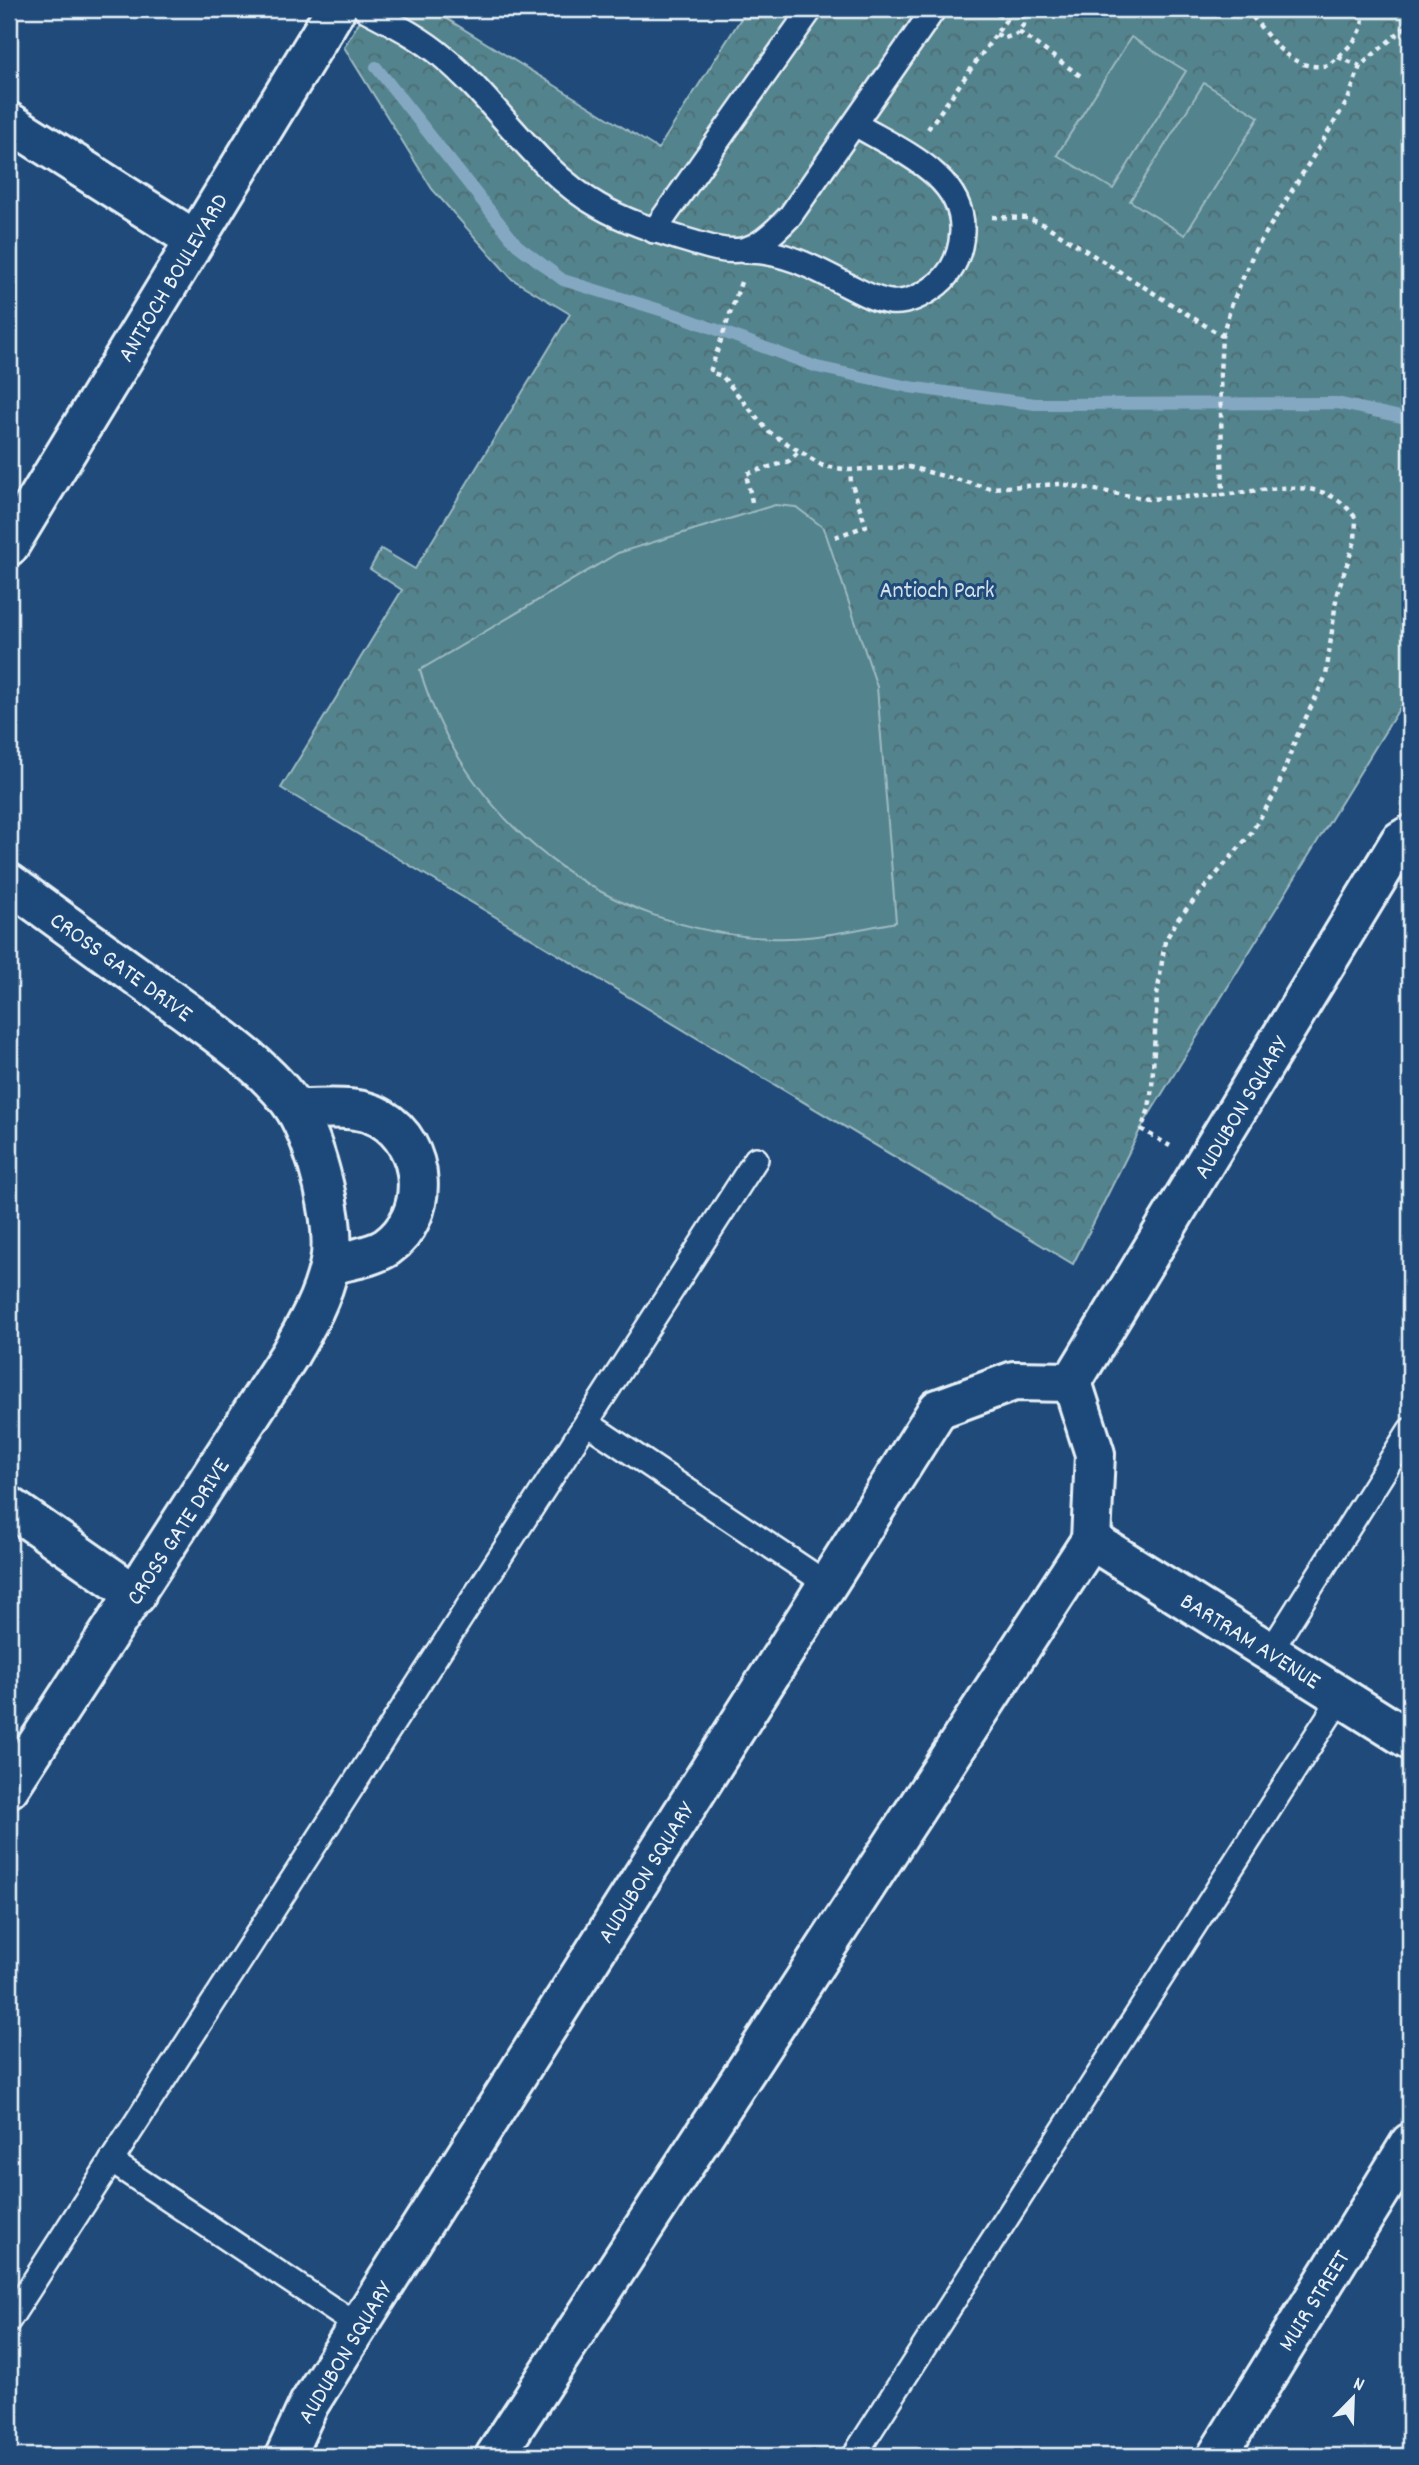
<svg xmlns="http://www.w3.org/2000/svg" width="1419" height="2465" font-family="Dekko,sans-serif">
  <style>
    .forest { fill: url(#forest-crowns); stroke: #9ebac2; stroke-width: 2 }
    .pitch { fill: #53838d; stroke: #9ebac2; stroke-width: 2 }
    .lines { fill: none; stroke-linecap: round; stroke-linejoin: round }
    .stream { stroke: #84a8c1; stroke-width: 12 }
    .service-casing { stroke: #e8f1f8; stroke-width: 28 }
    .minor-casing { stroke: #e8f1f8; stroke-width: 44 }
    .path { stroke: #e8f1f8; stroke-width: 4.5; stroke-dasharray: 5 5; stroke-linecap: butt }
    .service { stroke: #1f4a7a; stroke-width: 23 }
    .minor { stroke: #1f4a7a; stroke-width: 38 }
    .labels { text-anchor: middle; stroke-width: 6; stroke-linejoin: round; paint-order: stroke }
    .street-label { font-size: 24px; fill: #e8f1f8; stroke: #1f4a7a }
    .park-label { font-size: 24px; fill: #d2e0e8; stroke: #1f4a7a }
  </style>
  <defs>
    <pattern id="forest-crowns" width="20" height="18" patternUnits="userSpaceOnUse" patternTransform="scale(1.75)"><rect width="20" height="18" fill="#53838d"/><path d="M2 6a3 3 0 1 1 6 0M12 15a3 3 0 1 1 6 0" fill="none" stroke="#4e6b72"/></pattern>
  </defs>
  <rect width="100%" height="100%" fill="#1f4a7a"/>
  <filter id="ink" filterUnits="userSpaceOnUse"><feTurbulence type="fractalNoise" baseFrequency=".0143" numOctaves="2"/><feDisplacementMap in="SourceGraphic" scale="14" xChannelSelector="R" yChannelSelector="G"/><feConvolveMatrix kernelMatrix="1 2 1 2 8 2 1 2 1" color-interpolation-filters="sRGB"/></filter>
  <g filter="url(#ink)">
    <path class="forest" d="M367,9H431L658,149L747,9H1410V691L1141,1128L1073,1264L281,788L402,590L370,569L381,549L415,569L570,314L512,279L432,189L344,47Z"/>
    <g class="pitch">
      <path d="M1131,37L1186,71L1113,189L1057,155Z"/>
      <path d="M1204,83L1259,117L1185,235L1130,201Z"/>
      <path d="M775,505L796,507L824,528L877,687L896,922C854,930 812,940 770,938C608,931 466,826 420,670L618,553Z"/>
    </g>
    <g class="lines">
      <path class="stream" d="M376,67L517,245L563,280L680,316L817,367L909,387L1035,404L1337,403L1410,419"/>
      <g class="service-casing">
        <g id="service">
          <path d="M365,9C391,23 420,37 442,56C497,101 536,171 599,206C625,221 653,230 682,239C737,256 749,259 790,216L934,9"/>
          <path d="M654,231L811,9"/>
          <path d="M745,251C781,250 813,267 845,284C859,291 874,300 890,302C908,304 924,295 938,284C954,271 961,251 962,232C965,175 896,149 855,124"/>
          <path d="M587,1423L827,1584"/>
          <path d="M1270,1652L1410,1430"/>
          <path d="M111,2161L358,2326"/>
          <path d="M9,2320L756,1159"/>
          <path d="M854,2456L1341,1697"/>
        </g>
      </g>
      <g class="minor-casing">
        <g id="minor">
          <path d="M9,122L195,240"/>
          <path d="M9,546L336,9"/>
          <path d="M9,883C64,923 120,964 176,1004C214,1032 269,1069 295,1109C316,1143 339,1227 329,1267C322,1299 306,1326 290,1354L9,1788"/>
          <path d="M295,1109C320,1110 358,1104 381,1118C427,1145 431,1216 387,1247C372,1257 347,1260 330,1265"/>
          <path d="M9,1506L136,1595"/>
          <path d="M1091,1540L1410,1740"/>
          <path d="M285,2456L309,2404L938,1409L1014,1381L1072,1382"/>
          <path d="M495,2456L1091,1540L1095,1454L1072,1382L1400,841L1410,835"/>
          <path d="M1217,2456L1410,2143"/>
        </g>
      </g>
      <g class="path">
        <path d="M1246,9C1268,34 1289,74 1329,65C1345,50 1371,32 1360,9"/>
        <path d="M1019,32L1082,77"/>
        <path d="M996,34L1005,38L1017,34L1024,24L1021,9"/>
        <path d="M1338,57L1360,66"/>
        <path d="M928,129L1006,20L990,9"/>
        <path d="M992,217L1027,218L1045,225L1222,336L1220,374L1223,495C1268,490 1327,473 1356,519L1355,541L1337,593L1326,676L1296,738L1276,792L1249,836L1178,919L1165,941L1157,996L1152,1087L1149,1109L1141,1129L1170,1146"/>
        <path d="M741,282L710,372L722,376L769,432L823,466L850,470L909,467L989,488L1061,484L1148,499L1223,495"/>
        <path d="M1222,336L1231,306L1254,252L1348,100L1360,66L1410,23"/>
        <path d="M752,502L746,474L789,461L798,452"/>
        <path d="M835,537L866,526L851,482L850,470"/>
      </g>
      <use href="#service" class="service"/>
      <use href="#minor" class="minor"/>
    </g>
  </g>
  <g class="labels">
    <g class="street-label">
      <text transform="translate(172 277) rotate(-59)" y="8">ANTIOCH BOULEVARD</text>
      <text transform="translate(122 966) rotate(36)" y="8">CROSS GATE DRIVE</text>
      <text transform="translate(1240 1107) rotate(-59)" y="8">AUDUBON SQUARY</text>
      <text transform="translate(177 1531) rotate(-57)" y="8">CROSS GATE DRIVE</text>
      <text transform="translate(1251 1640) rotate(32)" y="8">BARTRAM AVENUE</text>
      <text transform="translate(645 1872) rotate(-58)" y="8">AUDUBON SQUARY</text>
      <text transform="translate(1313 2300) rotate(-58)" y="8">MUIR STREET</text>
      <text transform="translate(344 2352) rotate(-59)" y="8">AUDUBON SQUARY</text>
    </g>
    <g class="park-label">
      <text x="937" y="597">Antioch Park</text>
    </g>
  </g>
  <rect width="1419" height="2465" fill="none" stroke="#1f4a7a" stroke-width="35"/>
  <rect x="18" y="18" width="1384" height="2430" fill="none" stroke="#e8f1f8" stroke-width="2.5" filter="url(#ink)"/>
  <g transform="translate(1353 2398) rotate(23)" stroke="#1f4a7a" stroke-width="5" paint-order="stroke">
  <path d="M0-5L12 26L0 18L-12 26Z" fill="#e8f1f8"/>
  <text y="-10" font-size="19" font-weight="bold" text-anchor="middle" fill="#e8f1f8">N</text>
  </g>
</svg>
